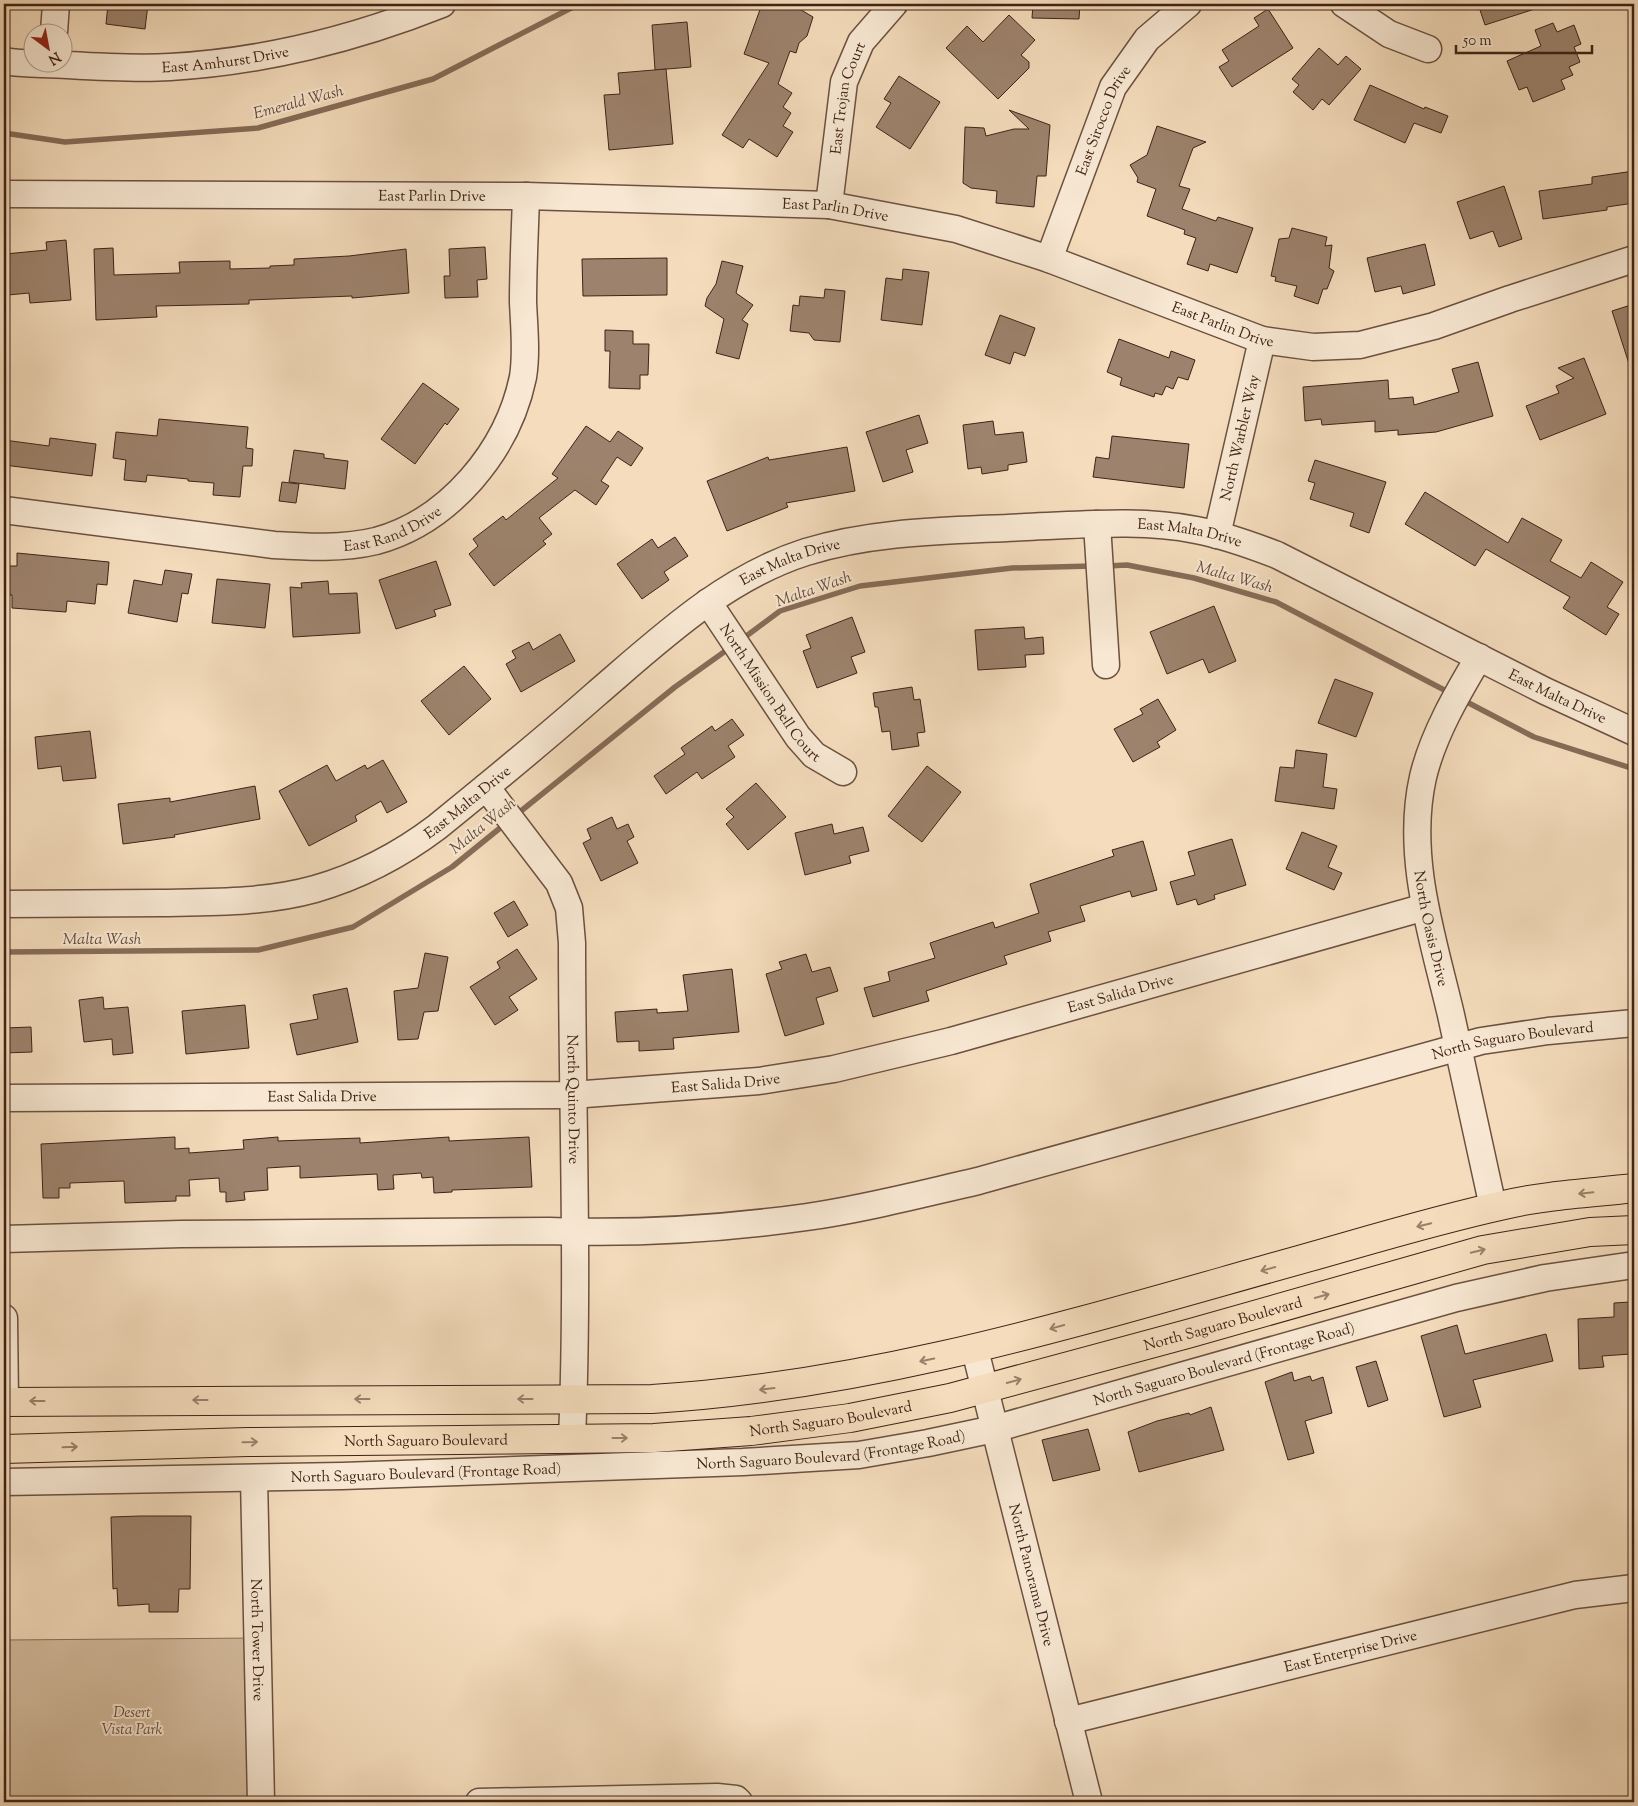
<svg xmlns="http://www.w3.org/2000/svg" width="1638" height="1806" font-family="'Sorts Mill Goudy',serif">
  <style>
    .green { fill: #d5bda0; stroke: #8a705c }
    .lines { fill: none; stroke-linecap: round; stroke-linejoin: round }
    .stream { stroke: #866c58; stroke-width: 5.5 }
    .building { fill: #9d836d; stroke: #3f2317 }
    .minor-casing { stroke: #6c5140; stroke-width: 29 }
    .major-casing { stroke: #3f2317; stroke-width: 30 }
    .minor { stroke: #f8e8d3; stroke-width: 26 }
    .major { stroke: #f4dcbc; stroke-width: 28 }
    .oneway { stroke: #9a806a }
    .labels { text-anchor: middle; stroke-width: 4; stroke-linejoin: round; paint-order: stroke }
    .street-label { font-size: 15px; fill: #3f2317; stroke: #f8e8d3 }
    .park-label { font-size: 15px; font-style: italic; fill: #644a39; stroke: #f8e8d3 }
    .water-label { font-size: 16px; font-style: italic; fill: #634838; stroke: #f8e8d3 }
  </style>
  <rect width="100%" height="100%" fill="#f4dcbc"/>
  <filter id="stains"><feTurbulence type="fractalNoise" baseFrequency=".004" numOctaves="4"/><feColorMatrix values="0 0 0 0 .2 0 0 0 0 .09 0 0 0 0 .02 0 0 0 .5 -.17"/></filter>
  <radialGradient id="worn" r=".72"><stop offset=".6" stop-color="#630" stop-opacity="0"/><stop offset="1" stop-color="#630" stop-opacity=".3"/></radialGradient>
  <path class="green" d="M257,1638L261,1802H4V1640Z"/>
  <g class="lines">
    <g class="stream">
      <path d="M4,133L65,142L258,128L433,79L579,4"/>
      <path d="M1107,566L1127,565L1194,578L1276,602L1450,693"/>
      <path d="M741,640L780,611L860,586L1012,568L1092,566"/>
      <path d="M1463,700L1534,737L1634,769"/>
      <path d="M516,815L675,687L731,647"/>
      <path d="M4,952L258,950L353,927L452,867L505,824"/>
    </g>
  </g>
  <g class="building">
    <path d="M108,4H148L145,29L106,24Z"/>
    <path d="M762,4H791L813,17L807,36L799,43L796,53L790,51L778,84L792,93L783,107L791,113L783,126L793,132L777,157L749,139L743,148L722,135L769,63L744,54Z"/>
    <path d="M1033,4H1080L1079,19L1032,18Z"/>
    <path d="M1478,4H1540L1541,7L1485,25Z"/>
    <path d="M1268,9L1293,48L1232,87L1219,67L1229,61L1222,50L1259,26L1254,18Z"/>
    <path d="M1009,15L1035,40L1021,55L1029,62V68L998,99L946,48L967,26L983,42Z"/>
    <path d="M687,22L691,67L655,70L652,25Z"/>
    <path d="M1553,23L1557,32L1574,25L1581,44L1574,47L1580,62L1569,67L1573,75L1561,80L1565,89L1533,102L1527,87L1519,90L1507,61L1541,46L1535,30Z"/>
    <path d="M1319,48L1338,65L1346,56L1361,69L1329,105L1322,99L1313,110L1293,92L1299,85L1292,79Z"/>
    <path d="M666,69L673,144L609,150L604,95L620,94L618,73Z"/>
    <path d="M899,76L940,102L910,149L876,127L891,103L884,99Z"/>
    <path d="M1370,85L1424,109L1425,107L1448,116L1441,133L1414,123L1405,143L1354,120Z"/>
    <path d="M1009,110L1050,125L1046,176H1037L1034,207L996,203L997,191L971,188L963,183L965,127L984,128L986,136L1014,129H1029Z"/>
    <path d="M1157,126L1206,142L1193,148L1179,186L1190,189L1182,209L1216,221L1218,217L1253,228L1237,273L1210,264L1208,271L1187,264L1196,238L1184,234L1185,230L1147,216L1156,189L1137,182L1138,178L1130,165L1147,155Z"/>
    <path d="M1634,171V203L1607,207V210L1543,219L1539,191L1592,184V177Z"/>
    <path d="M1504,186L1522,239L1499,247L1493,231L1470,239L1457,202Z"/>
    <path d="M1292,228L1327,237L1325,246L1332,245L1329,268L1334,271L1327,289H1323L1318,304L1294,296L1297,286L1275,281L1276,277L1271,276L1279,239L1289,238Z"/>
    <path d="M66,240L71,300L30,303L29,293L8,295L5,254L47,250L46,242Z"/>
    <path d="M1425,244L1435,285L1403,294L1401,286L1375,292L1367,258Z"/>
    <path d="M485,247L487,279L477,280L478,297L445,298L444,276H450L449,249Z"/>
    <path d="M113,248L114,275L180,273L179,262L230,261V269L270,268V266L294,265V259L349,256L406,249L409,293L352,298V296L249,300V304L156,306L157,317L96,320L94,249Z"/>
    <path d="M667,258V295L583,296L582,259Z"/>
    <path d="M722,261L743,266L736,293L753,305L742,320L748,324L739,359L716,353L724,319L705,306L707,298L716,284Z"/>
    <path d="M903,269L929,272L922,325L881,320L886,278L902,280Z"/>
    <path d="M825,289L845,291L840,342L814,340L809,333L790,331L793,305L799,306L800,296L824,298Z"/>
    <path d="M1634,304V369L1631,370L1612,311Z"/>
    <path d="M1000,315L1035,328L1025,356L1014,352L1010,364L985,355Z"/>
    <path d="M605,330L633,331V344H649L648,375H640V389L609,388L610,351H605Z"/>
    <path d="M1119,339L1169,358L1171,351L1195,360L1188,380L1178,377L1173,389L1166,386L1162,395L1155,393L1154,397L1120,385L1122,378L1107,372Z"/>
    <path d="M1584,358L1606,414L1540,440L1526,406L1559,393L1556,386L1574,378L1558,368Z"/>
    <path d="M1478,362L1493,416L1436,432L1398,435V430L1375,432V421L1322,425L1321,419L1305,421L1303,387L1388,380L1389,399L1413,397L1414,405L1459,392L1452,369Z"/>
    <path d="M423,383L459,409L447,425L445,423L415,464L381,439Z"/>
    <path d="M919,415L928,443L906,450L913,472L883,482L866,432Z"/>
    <path d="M159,419L248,427L246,448L253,449L252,466H243L240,497L213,495L214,483L188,481V479L147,475L146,482L124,480L126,460L113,458L116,432L157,436Z"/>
    <path d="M993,421L995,435L1023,432L1027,462L1008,465V470L982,474L981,467L968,469L963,425Z"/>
    <path d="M586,426L610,442L618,431L643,448L631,466L617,457L601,481L609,486L596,505L575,490L539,518L552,534L543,541L546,544L494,586L469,554L478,546L473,539L503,516L506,520L558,478L552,474Z"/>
    <path d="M1112,436L1189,444L1184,488L1093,477L1096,457L1109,459Z"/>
    <path d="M50,438L96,444L92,476L4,465V440L49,446Z"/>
    <path d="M847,447L855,491L786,503L788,507L727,531L707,481L768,457L769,460Z"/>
    <path d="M294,450L324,454V458L348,461L345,489L289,482Z"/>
    <path d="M1315,460L1386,482L1369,533L1350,526L1354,513L1310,499L1315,483L1308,481Z"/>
    <path d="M282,482L299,484L296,503L279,501Z"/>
    <path d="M1425,492L1508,543L1522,518L1562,540L1550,561L1581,578L1591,562L1623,582L1607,607L1619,614L1606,635L1563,608L1570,597L1486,549L1475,566L1405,524Z"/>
    <path d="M675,537L688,556L664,572L669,580L642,599L617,564L652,539L658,548Z"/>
    <path d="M17,553L109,562L107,585L97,584L95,604L67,601L66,612L12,608V595H4V566H17Z"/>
    <path d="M436,561L451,605L434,610L436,616L396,629L379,580Z"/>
    <path d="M165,570L192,574L188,594L182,593L177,622L128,613L134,580L162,585Z"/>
    <path d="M217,579L270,584L265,628L212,623Z"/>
    <path d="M328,581L329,594L357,593L360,633L293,637L290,587L302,588L301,583Z"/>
    <path d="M1214,606L1236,661L1209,673L1203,659L1167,674L1150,632Z"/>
    <path d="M852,617L865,652L851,657L857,673L817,688L803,651L811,648L806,635Z"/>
    <path d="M1024,627L1025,639L1043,637L1044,654L1025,655L1026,667L978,670L975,630Z"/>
    <path d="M560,634L575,661L521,692L506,664L516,658L512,651L529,642L533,650Z"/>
    <path d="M464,666L491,699L449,735L421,701Z"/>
    <path d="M1335,679L1373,693L1356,737L1318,723Z"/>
    <path d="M912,687L914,700L920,699L925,732L917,733L919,746L892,750L890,731L882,732L878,707H875L873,693Z"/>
    <path d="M1158,699L1176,730L1157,742L1160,747L1133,762L1114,729L1143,714L1140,709Z"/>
    <path d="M732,719L744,735L728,746L735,757L702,779L697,772L666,794L654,776L685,754L681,748L712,726L715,731Z"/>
    <path d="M90,731L96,778L63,781L61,766L38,769L35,737Z"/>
    <path d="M1296,750L1327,754L1323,787L1337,789L1334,809L1275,801L1280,767L1294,768Z"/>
    <path d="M383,760L407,802L387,813L381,801L355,816L357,821L309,846L279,791L327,765L336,781L365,765L367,769Z"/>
    <path d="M927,766L961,792L922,842L888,816Z"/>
    <path d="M756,783L786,817L748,850L726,824L734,817L726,809Z"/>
    <path d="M255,786L260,819L174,835L175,837L123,844L118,804L170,798V802Z"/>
    <path d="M612,817L617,829L628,824L634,837L627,841L638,863L601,881L583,843L591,839L587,829Z"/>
    <path d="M832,824L834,834L863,827L869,851L849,856L851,863L805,875L795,833Z"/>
    <path d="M1302,832L1337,846L1328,867L1342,873L1334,890L1286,869Z"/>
    <path d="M1232,839L1246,885L1214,895L1215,899L1198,905L1196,899L1177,905L1170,882L1195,875L1188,852Z"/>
    <path d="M1143,841L1157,890L1132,897L1130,891L1080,906L1085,921L1048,932L1051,941L1004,956L1007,964L926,991L929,1001L873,1017L864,988L890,981L888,972L935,958L930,943L993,922L995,928L1039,913L1030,884L1114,856L1112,850Z"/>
    <path d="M514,901L528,925L508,937L494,913Z"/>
    <path d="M517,949L537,979L509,997L518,1010L495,1025L470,987L500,968L497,962Z"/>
    <path d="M425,953L448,957L438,1011L424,1012L418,1039L398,1040L394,991L418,988Z"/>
    <path d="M806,954L812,972L830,967L838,991L816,998L824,1024L785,1036L766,974L782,969L779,962Z"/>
    <path d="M732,969L739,1032L673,1038L674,1049L639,1051V1041L617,1042L615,1012L657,1009V1013L688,1011L683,975Z"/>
    <path d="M347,988L358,1042L297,1055L290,1024L318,1019L313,995Z"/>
    <path d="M103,997L104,1009L128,1007L133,1053L113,1055L112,1039L84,1042L79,1000Z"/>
    <path d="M245,1005L249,1048L186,1054L182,1011Z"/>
    <path d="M31,1027L32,1052L4,1053V1028Z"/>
    <path d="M175,1137V1149L189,1148V1153L244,1149L243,1140L278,1137V1141L360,1138V1143L449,1137V1141L529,1137L532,1187L452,1190V1192L434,1193L433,1177L422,1178L421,1173L393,1175L394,1189L378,1190L377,1174L300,1178V1166L267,1168L268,1190L244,1192L245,1200L226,1202V1192H220L219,1178L189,1180L190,1196H176V1201L125,1203L124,1181L70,1183V1188H59V1198H43L41,1144Z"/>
    <path d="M1630,1302V1308L1634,1307V1350H1630L1631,1354L1602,1356L1604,1367L1579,1369L1578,1319L1614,1317V1303Z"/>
    <path d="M1457,1325L1465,1354L1546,1334L1553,1361L1473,1380L1481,1407L1444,1417L1421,1336Z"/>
    <path d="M1376,1361L1388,1400L1368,1407L1356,1367Z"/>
    <path d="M1292,1372L1294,1381L1310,1376L1312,1381L1323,1377L1332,1413L1305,1421L1314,1453L1288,1460L1265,1382Z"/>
    <path d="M1211,1407L1224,1450L1139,1472L1128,1432L1157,1421L1189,1413L1190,1415Z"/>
    <path d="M1088,1429L1100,1470L1053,1481L1042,1440Z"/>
    <path d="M140,1516H191L190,1589H179L178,1612H149V1604L118,1606L117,1588L113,1589L111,1517Z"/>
  </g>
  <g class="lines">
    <g class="minor-casing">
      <g id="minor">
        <path d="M1344,4L1389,34L1428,49"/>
        <path d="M54,32L56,4"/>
        <path id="s1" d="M4,61C24,65 47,63 68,65C102,67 136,69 170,67C262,62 357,38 442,4"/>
        <path id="s2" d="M4,194L526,196L829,205L956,229L1049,259L1262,340L1313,347L1360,345L1434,326L1510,299L1634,259"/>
        <path id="s3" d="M829,205L844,82L861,42L894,4"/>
        <path id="s4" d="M1049,259L1113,87L1147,39L1188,4"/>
        <path id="s5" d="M4,510L274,545C308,547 343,549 376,541C450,521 508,450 523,377C527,353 524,326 523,302C523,266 525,231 526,196"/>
        <path d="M1097,524L1106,665"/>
        <path id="s6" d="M1217,535L1262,340"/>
        <path id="s7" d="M708,602L798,737L814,755L843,772"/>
        <path id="s8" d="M1479,657C1457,694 1433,735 1423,777C1405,857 1433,938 1451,1015C1465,1079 1479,1143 1493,1207"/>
        <path id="s9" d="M486,787L559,883L569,908L572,943C572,1108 579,1273 572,1438"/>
        <path id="s10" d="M4,904C56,904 108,903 160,903C211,902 265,903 315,889C360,876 400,855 437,827C490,784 544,740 596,694C659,640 724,578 806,552C877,530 953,531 1026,527C1082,525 1140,519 1196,530C1224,535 1251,545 1277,555L1545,691L1634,732"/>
        <path id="s11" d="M4,1098L572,1095L759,1081L834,1069L951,1041L1425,907"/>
        <path id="s12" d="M4,1239L181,1234L549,1231C635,1234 722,1229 807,1217C864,1209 921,1194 978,1181L1481,1041L1548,1031L1634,1023"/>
        <path d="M4,1318L5,1402"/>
        <path id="s13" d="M975,1350L1089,1802"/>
        <path id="s14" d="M254,1478L261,1802"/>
        <path id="s15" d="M4,1482L342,1476L743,1462L859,1455L928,1443L994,1429L1456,1298L1545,1278L1634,1265"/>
        <path id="s16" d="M1068,1721L1575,1595L1634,1588"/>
        <path d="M479,1802L717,1797L736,1799L739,1802"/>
      </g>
    </g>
    <g class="major-casing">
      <g id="major">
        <path d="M4,1402L652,1399C868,1386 1068,1325 1274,1267C1351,1246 1426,1222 1504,1205C1546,1195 1591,1193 1634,1188"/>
        <path id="s17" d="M4,1449L248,1442L654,1438L751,1431L850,1418L950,1398L1191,1333L1483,1250L1590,1232L1634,1230"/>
      </g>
    </g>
    <use href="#minor" class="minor"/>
    <use href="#major" class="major"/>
  </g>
  <defs><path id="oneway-shaft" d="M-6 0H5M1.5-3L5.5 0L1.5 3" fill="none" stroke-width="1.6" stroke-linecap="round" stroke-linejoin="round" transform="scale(1.25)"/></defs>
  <g class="oneway">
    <use href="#oneway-shaft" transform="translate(1586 1193) rotate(174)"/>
    <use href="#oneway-shaft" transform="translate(1424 1225) rotate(166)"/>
    <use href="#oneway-shaft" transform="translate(1478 1251) rotate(-14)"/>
    <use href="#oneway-shaft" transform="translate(1268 1269) rotate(165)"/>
    <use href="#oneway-shaft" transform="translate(1322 1296) rotate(-16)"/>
    <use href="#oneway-shaft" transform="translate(1057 1327) rotate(165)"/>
    <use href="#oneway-shaft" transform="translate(927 1360) rotate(168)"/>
    <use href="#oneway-shaft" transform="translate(1014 1381) rotate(-15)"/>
    <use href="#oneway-shaft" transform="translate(767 1389) rotate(173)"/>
    <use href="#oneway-shaft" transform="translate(362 1399) rotate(180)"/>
    <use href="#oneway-shaft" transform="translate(525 1399) rotate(-180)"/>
    <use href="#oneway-shaft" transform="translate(200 1400) rotate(180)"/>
    <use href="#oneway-shaft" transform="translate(37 1401) rotate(180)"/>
    <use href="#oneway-shaft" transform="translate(620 1438)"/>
    <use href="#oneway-shaft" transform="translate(250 1442) rotate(-1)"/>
    <use href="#oneway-shaft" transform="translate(70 1447) rotate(-2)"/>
  </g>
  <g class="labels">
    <g class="street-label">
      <text dy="5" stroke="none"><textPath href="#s1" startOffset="222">East Amhurst Drive</textPath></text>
      <text dy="5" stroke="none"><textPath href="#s3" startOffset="109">East Trojan Court</textPath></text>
      <text dy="5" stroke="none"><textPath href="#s4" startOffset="149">East Sirocco Drive</textPath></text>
      <text dy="5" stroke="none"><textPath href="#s2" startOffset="428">East Parlin Drive</textPath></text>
      <text dy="5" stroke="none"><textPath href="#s2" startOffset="832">East Parlin Drive</textPath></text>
      <text dy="5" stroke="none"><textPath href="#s2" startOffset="1238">East Parlin Drive</textPath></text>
      <text dy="5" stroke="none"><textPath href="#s6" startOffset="100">North Warbler Way</textPath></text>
      <text dy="5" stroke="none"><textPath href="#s5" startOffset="394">East Rand Drive</textPath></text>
      <text dy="5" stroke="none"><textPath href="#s10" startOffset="1299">East Malta Drive</textPath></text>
      <text dy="5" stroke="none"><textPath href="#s10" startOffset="894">East Malta Drive</textPath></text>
      <text dy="5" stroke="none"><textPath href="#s7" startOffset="110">North Mission Bell Court</textPath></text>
      <text dy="5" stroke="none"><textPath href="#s10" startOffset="1704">East Malta Drive</textPath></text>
      <text dy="5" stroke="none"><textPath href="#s10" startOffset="489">East Malta Drive</textPath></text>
      <text dy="5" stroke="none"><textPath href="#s8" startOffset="286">North Oasis Drive</textPath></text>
      <text dy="5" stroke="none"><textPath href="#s11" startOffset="1128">East Salida Drive</textPath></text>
      <text dy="5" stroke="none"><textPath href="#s12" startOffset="1532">North Saguaro Boulevard</textPath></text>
      <text dy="5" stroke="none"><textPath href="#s11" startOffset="722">East Salida Drive</textPath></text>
      <text dy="5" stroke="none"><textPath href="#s11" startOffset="318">East Salida Drive</textPath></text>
      <text dy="5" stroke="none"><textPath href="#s9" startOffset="339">North Quinto Drive</textPath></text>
      <text dy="5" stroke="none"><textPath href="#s17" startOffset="1232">North Saguaro Boulevard</textPath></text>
      <text dy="5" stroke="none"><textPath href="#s15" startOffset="1232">North Saguaro Boulevard (Frontage Road)</textPath></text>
      <text dy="5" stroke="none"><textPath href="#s17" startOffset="828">North Saguaro Boulevard</textPath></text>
      <text dy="5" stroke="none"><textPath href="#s17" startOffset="422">North Saguaro Boulevard</textPath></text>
      <text dy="5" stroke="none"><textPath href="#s15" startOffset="828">North Saguaro Boulevard (Frontage Road)</textPath></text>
      <text dy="5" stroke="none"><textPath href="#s15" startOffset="422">North Saguaro Boulevard (Frontage Road)</textPath></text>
      <text dy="5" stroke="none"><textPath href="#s13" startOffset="232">North Panorama Drive</textPath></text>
      <text dy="5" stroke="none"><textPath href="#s14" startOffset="162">North Tower Drive</textPath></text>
      <text dy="5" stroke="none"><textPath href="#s16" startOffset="291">East Enterprise Drive</textPath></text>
    </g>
    <g class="park-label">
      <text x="132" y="1717">Desert<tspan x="132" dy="17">Vista Park</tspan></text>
    </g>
    <g class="water-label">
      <text transform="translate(298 101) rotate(-15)" y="6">Emerald Wash</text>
      <text transform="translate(1235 576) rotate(16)" y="6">Malta Wash</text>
      <text transform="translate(813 588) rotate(-19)" y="6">Malta Wash</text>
      <text transform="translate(482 825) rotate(-39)" y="6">Malta Wash</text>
      <text x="102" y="944">Malta Wash</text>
    </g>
  </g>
  <rect width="1638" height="1806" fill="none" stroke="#f4dcbc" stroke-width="20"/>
  <rect x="5" y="5" width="1628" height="1796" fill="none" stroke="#3f2317" stroke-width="2.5"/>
  <rect x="10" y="10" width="1618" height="1786" fill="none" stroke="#3f2317"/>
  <g transform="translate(48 48) rotate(148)"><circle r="24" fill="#f8e8d3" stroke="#ae9988"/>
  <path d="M0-4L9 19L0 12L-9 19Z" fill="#8f2418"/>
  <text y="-8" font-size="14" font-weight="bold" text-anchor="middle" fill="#3f2317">N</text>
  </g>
  <path d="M1456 45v8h136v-8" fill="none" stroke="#3f2317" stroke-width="2.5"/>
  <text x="1463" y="45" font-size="15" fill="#3f2317" stroke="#f8e8d3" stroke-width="4" paint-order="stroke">50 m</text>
  <rect width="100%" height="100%" filter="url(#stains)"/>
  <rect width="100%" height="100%" fill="url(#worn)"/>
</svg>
